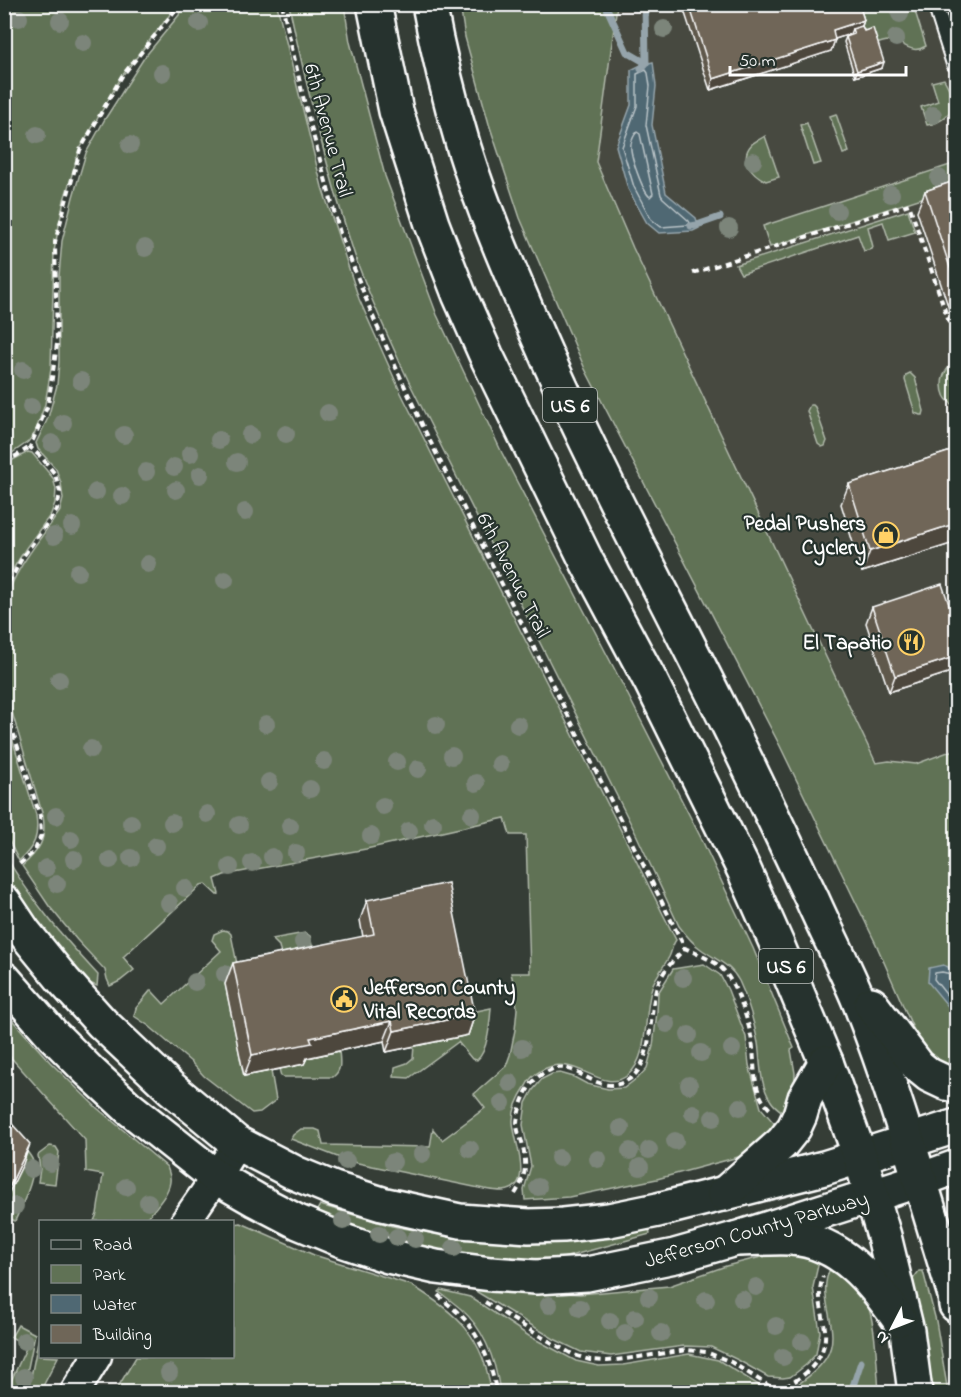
<svg xmlns="http://www.w3.org/2000/svg" width="961" height="1397" font-family="'Indie Flower',sans-serif">
  <style>
    .built { fill: #464940 }
    .green { fill: #607255; stroke: #b0b8aa; stroke-width: 1.5 }
    .water { fill: #4f6873; stroke: #95a4ab; stroke-width: 1.5 }
    .lines { fill: none; stroke-linecap: round; stroke-linejoin: round }
    .shore { stroke: #b9c3c7; stroke-width: 1.5 }
    .stream { stroke: #95a4ab; stroke-width: 7 }
    .lane-casing { stroke: #fff; stroke-width: 18 }
    .street-casing { stroke: #fff; stroke-width: 33 }
    .secondary-casing { stroke: #fff; stroke-width: 38 }
    .highway-casing { stroke: #fff; stroke-width: 38 }
    .path { stroke: #fff; stroke-width: 4; stroke-dasharray: 6 4.5; stroke-linecap: butt }
    .lane { stroke: #26332d; stroke-width: 14 }
    .street { stroke: #26332d; stroke-width: 28 }
    .secondary { stroke: #26332d; stroke-width: 33 }
    .highway { stroke: #26332d; stroke-width: 33 }
    .tree { fill: #7c857a }
    .wall { fill: #5f584c; stroke: #fff; stroke-width: 1.5 }
    .shaded-wall { fill: #4e473e; stroke: #fff; stroke-width: 1.5 }
    .building { fill: #6f6658; stroke: #fff; stroke-width: 1.5 }
    .labels { text-anchor: middle; stroke-width: 4.5; stroke-linejoin: round; paint-order: stroke }
    .shield { fill: #26332d; stroke: #bec2c0; stroke-width: 1.5 }
    .shield-label { font-size: 20px; font-weight: bold; fill: #fff }
    .street-label { font-size: 21px; fill: #fff; stroke: #26332d }
    .poi-label { font-size: 21px; font-weight: bold; fill: #fff; stroke: #26332d; text-anchor: end }
  </style>
  <rect width="100%" height="100%" fill="#353d36"/>
  <filter id="ink" filterUnits="userSpaceOnUse"><feTurbulence type="fractalNoise" baseFrequency=".0167" numOctaves="2"/><feDisplacementMap in="SourceGraphic" scale="12" xChannelSelector="R" yChannelSelector="G"/><feConvolveMatrix kernelMatrix="1 2 1 2 8 2 1 2 1" color-interpolation-filters="sRGB"/></filter>
  <g filter="url(#ink)">
    <path class="built" d="M617,5H956V929L944,908L633,248L596,162Z"/>
    <g class="green">
      <path d="M5,4L175,5L172,12L122,76L80,149L64,200L54,251L51,369L45,404L35,433L28,442L12,453L5,456Z"/>
      <path d="M183,4L277,5L322,187L359,299L400,391L676,940C672,945 672,951 669,957C664,966 657,975 653,984C643,1011 650,1057 628,1075C601,1096 576,1051 542,1070C535,1074 529,1079 526,1086C520,1095 513,1108 513,1120C512,1138 537,1188 503,1191C497,1191 490,1190 484,1189L348,1161L291,1139L293,1135L301,1129H315L320,1131L323,1145L430,1147L433,1129L442,1140L485,1108L474,1094L506,1066L510,1055L515,1030L517,1009L515,990L511,973H530L526,835H510L505,818L366,849L224,875L215,879L219,894L217,895L205,884L201,885L123,957L134,970L120,981L110,986L107,979L105,970L77,940L49,906L22,866C39,851 47,840 43,816L5,689V603C14,569 40,540 60,511L63,499L61,483L56,469L38,449L36,443L48,418L57,385L59,362V276L62,241L73,197L86,153L105,119L144,58L179,15Z"/>
      <path d="M857,4L913,5L926,46C910,56 905,41 889,41C884,41 879,43 874,45L862,36Z"/>
      <path d="M289,5H344L350,42L385,176L437,315L502,453L628,695L701,838L753,948L794,1048L791,1050L795,1073L794,1097L784,1113C780,1110 774,1106 771,1101C759,1083 761,1063 758,1043C754,1022 748,1000 739,981C729,963 716,960 701,949C692,943 685,934 679,926L636,834L409,382C390,341 370,299 355,256C328,174 307,90 289,5Z"/>
      <path d="M460,5H617L596,162L633,248L876,763L889,761L916,764L956,749V1074L931,1058L919,1042L876,944L780,746L585,369L520,218L489,124L465,37Z"/>
      <path d="M944,79C947,85 951,91 952,98C955,113 941,123 927,125L921,107L938,101L932,82Z"/>
      <path d="M836,114L849,152L843,154L830,116Z"/>
      <path d="M807,123L821,163L813,165L800,125Z"/>
      <path d="M765,136L779,177L766,181C752,174 738,159 752,144C755,141 761,139 765,136Z"/>
      <path d="M956,163V187L770,247L763,226Z"/>
      <path d="M908,210L915,232L889,240L883,222L868,227L873,247L872,249L864,251L858,235L741,274L736,265Z"/>
      <path d="M956,360V382L953,384L956,393V403L955,405C941,401 939,382 946,371C948,367 952,364 956,360Z"/>
      <path d="M910,373L915,378L924,411L923,415H920L915,413L905,380L906,375Z"/>
      <path d="M810,405H813L815,407L827,441L825,446L822,447L818,444L807,411Z"/>
      <path d="M28,452L32,453L53,478L56,489L55,503L51,514L26,548L5,582V464Z"/>
      <path d="M4,713L36,815C39,837 35,846 19,861L5,833Z"/>
      <path d="M4,853C30,899 63,937 98,975L97,986L84,981L51,943L18,897L5,874Z"/>
      <path d="M223,930L228,931L231,934L240,979L225,983L244,1076L271,1071L276,1100L260,1112L252,1113L204,1076L191,1062L149,1026L134,1016L136,1008L151,990L164,1004L221,951L212,940L214,934Z"/>
      <path d="M305,933L310,936L315,959L285,972L279,946L272,939Z"/>
      <path d="M704,964L720,975L728,990L746,1037L749,1065L761,1108L779,1129L742,1156L657,1179L569,1197L525,1200L524,1190L531,1166L523,1125L526,1103L533,1090L542,1079L552,1074L560,1073L574,1077L587,1084L608,1089L624,1088L640,1076L647,1068L653,1046L657,1012L658,993L673,969Z"/>
      <path d="M491,1008C490,1022 488,1051 477,1060L472,1059L458,1042L409,1078L394,1077L395,1067L407,1063L413,1058L414,1046L463,1014Z"/>
      <path d="M5,1012L50,1062L97,1108L167,1167C169,1172 171,1178 170,1182C168,1196 153,1210 145,1221H94L97,1214L103,1175L86,1172L85,1140L5,1051Z"/>
      <path d="M339,1051C340,1062 342,1070 333,1077H284L281,1076L279,1069L303,1059Z"/>
      <path d="M5,1128C13,1137 24,1146 31,1157C40,1170 21,1207 15,1221L4,1216Z"/>
      <path d="M50,1146L56,1147L59,1152L55,1184L38,1182L40,1169L38,1155Z"/>
      <path d="M320,1205L392,1226L436,1234L517,1243L559,1241L648,1225L650,1234L559,1259L509,1260L431,1253L314,1216Z"/>
      <path d="M241,1223L314,1255L411,1285C457,1313 484,1337 491,1392H436L435,1389L403,1392H115L136,1357L232,1356L233,1224Z"/>
      <path d="M781,1252L820,1257L813,1287L820,1332L816,1354L807,1364L797,1372L790,1377L783,1378L768,1377L738,1360L711,1347L684,1346L611,1356L581,1352L554,1339L477,1292L476,1287L580,1294L669,1286L726,1266Z"/>
      <path d="M831,1267C838,1273 858,1288 863,1295C876,1314 877,1369 879,1392H787C801,1382 816,1373 826,1358C844,1329 814,1298 831,1267Z"/>
      <path d="M919,1271H923L936,1321L948,1392H929L927,1368L913,1279Z"/>
      <path d="M441,1290L470,1297L529,1336L576,1361L599,1366L623,1365L689,1354L718,1360L762,1387L764,1392H500C496,1363 485,1330 461,1309C454,1303 446,1297 439,1292Z"/>
      <path d="M18,1325L35,1334L23,1392H6L27,1346L11,1337Z"/>
      <path d="M40,1331V1356L58,1357L40,1392H28Z"/>
    </g>
    <g class="water">
      <path d="M653,62L656,86L652,125L666,193L696,218L699,228L693,231L659,233L647,223L628,189L616,146L631,105V70L641,65Z"/>
      <path d="M943,965L956,970V1016L928,982L929,968Z"/>
    </g>
    <g class="lines">
      <g class="shore">
        <path d="M646,70L648,73L650,86L646,125L661,195L663,198L689,221L690,223L688,225L661,227L651,219L634,187L622,147L637,106V74Z"/>
        <path d="M637,132L640,134L653,194L650,197C643,192 629,154 631,144C632,140 634,135 637,132Z"/>
        <path d="M956,975L942,972L935,973L934,979L956,1007"/>
      </g>
      <g class="stream">
        <path d="M605,4L627,52L646,63"/>
        <path d="M641,69L646,63L645,4"/>
        <path d="M691,226L697,225L720,217"/>
        <path d="M851,1392L861,1362"/>
      </g>
      <g class="lane-casing">
        <path id="lane" d="M935,4L954,64"/>
      </g>
      <g class="street-casing">
        <g id="street">
          <path d="M185,1222L216,1177L237,1143"/>
          <path d="M75,1392L97,1356"/>
        </g>
      </g>
      <g class="secondary-casing">
        <g id="secondary">
          <path d="M4,902L24,932L64,981L102,1023L171,1088L237,1143L295,1173L334,1189L382,1204L460,1221L529,1226L563,1225L609,1220L658,1210L824,1168L956,1126"/>
          <path d="M4,979L53,1035L89,1071L129,1108L216,1177L256,1200L298,1222L344,1241L388,1256L436,1267L491,1274L536,1277L587,1274L675,1256L735,1239L920,1180L956,1167"/>
        </g>
      </g>
      <g class="highway-casing">
        <g id="highway">
          <path d="M374,4L396,111L432,224L459,294L486,355L587,562L651,682L744,870L779,949L826,1062L860,1156L884,1236L907,1331L915,1392"/>
          <path d="M429,4C438,53 450,101 464,148C482,206 506,262 530,318C590,458 663,592 730,728C758,785 785,842 812,899C827,933 845,967 859,1001C897,1097 924,1196 955,1295L956,1305"/>
          <path d="M871,1004L918,1066L929,1075L946,1083L956,1085"/>
          <path d="M724,1194L782,1143L794,1128L800,1115L805,1098L826,1062"/>
          <path d="M735,1239C754,1239 773,1237 791,1238C841,1241 873,1282 899,1319"/>
        </g>
      </g>
      <g class="path">
        <path d="M282,4L305,105L340,233L376,324L426,433L685,948C695,953 710,959 718,965C734,977 747,1016 751,1036C757,1061 749,1091 771,1110"/>
        <path d="M693,273L909,204L951,328L956,327"/>
        <path d="M4,460L16,456L30,447"/>
        <path d="M4,592L22,558L57,510L60,492L55,474L43,459L30,447L48,405L57,344L55,242L80,150L122,76L173,13L176,4"/>
        <path d="M4,704L40,816L41,836L34,852L17,866"/>
        <path d="M515,1194C527,1175 527,1164 522,1142C520,1137 517,1130 517,1124C517,1115 523,1097 528,1089C532,1082 540,1074 548,1071C551,1070 553,1068 556,1068C578,1064 599,1096 626,1081C656,1066 647,1012 658,984C663,970 675,959 685,948"/>
        <path d="M438,1295C447,1304 459,1312 467,1322C482,1342 493,1368 496,1392"/>
        <path d="M485,1302L538,1335L574,1355L590,1360L608,1361L625,1359L687,1350L706,1352L731,1362L777,1391"/>
        <path d="M777,1392V1391C806,1377 831,1357 824,1323C821,1303 817,1296 823,1276"/>
      </g>
      <use href="#lane" class="lane"/>
      <use href="#street" class="street"/>
      <use href="#secondary" class="secondary"/>
      <use href="#highway" class="highway"/>
    </g>
    <g class="tree">
      <circle cx="900" cy="14" r="9"/>
      <circle cx="19" cy="18" r="9"/>
      <circle cx="60" cy="21" r="9"/>
      <circle cx="199" cy="23" r="9"/>
      <circle cx="664" cy="29" r="9"/>
      <circle cx="896" cy="38" r="9"/>
      <circle cx="83" cy="43" r="9"/>
      <circle cx="162" cy="73" r="9"/>
      <circle cx="933" cy="115" r="9"/>
      <circle cx="37" cy="135" r="9"/>
      <circle cx="130" cy="145" r="9"/>
      <circle cx="753" cy="161" r="9"/>
      <circle cx="939" cy="178" r="9"/>
      <circle cx="891" cy="194" r="9"/>
      <circle cx="837" cy="211" r="9"/>
      <circle cx="729" cy="228" r="9"/>
      <circle cx="145" cy="248" r="9"/>
      <circle cx="23" cy="370" r="9"/>
      <circle cx="81" cy="381" r="9"/>
      <circle cx="31" cy="407" r="9"/>
      <circle cx="328" cy="413" r="9"/>
      <circle cx="63" cy="423" r="9"/>
      <circle cx="286" cy="434" r="9"/>
      <circle cx="124" cy="435" r="9"/>
      <circle cx="250" cy="435" r="9"/>
      <circle cx="219" cy="440" r="9"/>
      <circle cx="52" cy="443" r="9"/>
      <circle cx="190" cy="454" r="9"/>
      <circle cx="237" cy="462" r="9"/>
      <circle cx="174" cy="467" r="9"/>
      <circle cx="146" cy="472" r="9"/>
      <circle cx="200" cy="475" r="9"/>
      <circle cx="176" cy="490" r="9"/>
      <circle cx="96" cy="492" r="9"/>
      <circle cx="122" cy="496" r="9"/>
      <circle cx="245" cy="512" r="9"/>
      <circle cx="72" cy="526" r="9"/>
      <circle cx="54" cy="536" r="9"/>
      <circle cx="148" cy="564" r="9"/>
      <circle cx="78" cy="572" r="9"/>
      <circle cx="225" cy="580" r="9"/>
      <circle cx="59" cy="680" r="9"/>
      <circle cx="266" cy="724" r="9"/>
      <circle cx="436" cy="725" r="9"/>
      <circle cx="518" cy="725" r="9"/>
      <circle cx="91" cy="749" r="9"/>
      <circle cx="452" cy="756" r="9"/>
      <circle cx="324" cy="761" r="9"/>
      <circle cx="397" cy="762" r="9"/>
      <circle cx="500" cy="764" r="9"/>
      <circle cx="418" cy="769" r="9"/>
      <circle cx="269" cy="782" r="9"/>
      <circle cx="476" cy="783" r="9"/>
      <circle cx="310" cy="789" r="9"/>
      <circle cx="383" cy="806" r="9"/>
      <circle cx="207" cy="814" r="9"/>
      <circle cx="472" cy="815" r="9"/>
      <circle cx="56" cy="816" r="9"/>
      <circle cx="131" cy="823" r="9"/>
      <circle cx="172" cy="823" r="9"/>
      <circle cx="433" cy="824" r="9"/>
      <circle cx="239" cy="825" r="9"/>
      <circle cx="290" cy="826" r="9"/>
      <circle cx="409" cy="831" r="9"/>
      <circle cx="371" cy="836" r="9"/>
      <circle cx="71" cy="839" r="9"/>
      <circle cx="156" cy="846" r="9"/>
      <circle cx="296" cy="853" r="9"/>
      <circle cx="272" cy="857" r="9"/>
      <circle cx="131" cy="858" r="9"/>
      <circle cx="74" cy="859" r="9"/>
      <circle cx="110" cy="860" r="9"/>
      <circle cx="252" cy="863" r="9"/>
      <circle cx="230" cy="867" r="9"/>
      <circle cx="46" cy="868" r="9"/>
      <circle cx="57" cy="884" r="9"/>
      <circle cx="185" cy="888" r="9"/>
      <circle cx="169" cy="903" r="9"/>
      <circle cx="303" cy="942" r="9"/>
      <circle cx="225" cy="974" r="9"/>
      <circle cx="683" cy="978" r="9"/>
      <circle cx="195" cy="982" r="9"/>
      <circle cx="667" cy="1024" r="9"/>
      <circle cx="689" cy="1035" r="9"/>
      <circle cx="522" cy="1048" r="9"/>
      <circle cx="732" cy="1049" r="9"/>
      <circle cx="701" cy="1053" r="9"/>
      <circle cx="510" cy="1083" r="9"/>
      <circle cx="689" cy="1085" r="9"/>
      <circle cx="502" cy="1103" r="9"/>
      <circle cx="740" cy="1107" r="9"/>
      <circle cx="693" cy="1113" r="9"/>
      <circle cx="713" cy="1118" r="9"/>
      <circle cx="621" cy="1128" r="9"/>
      <circle cx="675" cy="1141" r="9"/>
      <circle cx="470" cy="1149" r="9"/>
      <circle cx="649" cy="1150" r="9"/>
      <circle cx="630" cy="1151" r="9"/>
      <circle cx="422" cy="1154" r="9"/>
      <circle cx="559" cy="1158" r="9"/>
      <circle cx="598" cy="1159" r="9"/>
      <circle cx="346" cy="1161" r="9"/>
      <circle cx="393" cy="1162" r="9"/>
      <circle cx="50" cy="1163" r="9"/>
      <circle cx="640" cy="1167" r="9"/>
      <circle cx="31" cy="1169" r="9"/>
      <circle cx="126" cy="1187" r="9"/>
      <circle cx="538" cy="1187" r="9"/>
      <circle cx="148" cy="1202" r="9"/>
      <circle cx="15" cy="1206" r="9"/>
      <circle cx="343" cy="1221" r="9"/>
      <circle cx="379" cy="1234" r="9"/>
      <circle cx="397" cy="1237" r="9"/>
      <circle cx="415" cy="1239" r="9"/>
      <circle cx="454" cy="1248" r="9"/>
      <circle cx="756" cy="1287" r="9"/>
      <circle cx="649" cy="1297" r="9"/>
      <circle cx="742" cy="1299" r="9"/>
      <circle cx="706" cy="1300" r="9"/>
      <circle cx="549" cy="1305" r="9"/>
      <circle cx="580" cy="1308" r="9"/>
      <circle cx="635" cy="1318" r="9"/>
      <circle cx="610" cy="1321" r="9"/>
      <circle cx="776" cy="1326" r="9"/>
      <circle cx="625" cy="1333" r="9"/>
      <circle cx="661" cy="1333" r="9"/>
      <circle cx="24" cy="1341" r="9"/>
      <circle cx="802" cy="1342" r="9"/>
      <circle cx="783" cy="1357" r="9"/>
      <circle cx="169" cy="1373" r="9"/>
      <circle cx="24" cy="1377" r="9"/>
    </g>
    <g class="wall">
      <path d="M682,4H859L864,20L862,26L882,68L855,77L844,42L846,37L850,36V34L835,39L831,51L710,90Z"/>
      <path d="M957,180V309L950,312L917,211L925,191Z"/>
      <path d="M957,449V542L862,572L841,504L849,484Z"/>
      <path d="M872,607L957,628V670L889,692L866,623Z"/>
      <path d="M367,900L475,1014L468,1035L386,1052L384,1041L307,1058L304,1064L244,1076L225,984L233,963L363,937L360,920Z"/>
    </g>
    <g class="shaded-wall">
      <path d="M864,20L860,31L852,29L850,34L829,41L833,30Z"/>
      <path d="M835,40L831,51L710,90L713,79Z"/>
      <path d="M884,62L882,68L855,77L857,71Z"/>
      <path d="M957,293V309L950,312Z"/>
      <path d="M957,523V542L862,572L870,551Z"/>
      <path d="M957,656V670L889,692L895,676Z"/>
      <path d="M475,1014L468,1035L386,1052L394,1031Z"/>
      <path d="M392,1021L384,1041L307,1058L304,1064L244,1076L252,1055L310,1038Z"/>
      <path d="M30,1144L23,1164L4,1203V1198Z"/>
    </g>
    <g class="building">
      <path d="M689,4H859L864,20L833,30L835,40L713,79Z"/>
      <path d="M862,26L864,31L873,28L884,62L857,71L846,37L854,34L852,29Z"/>
      <path d="M957,180V289L925,191Z"/>
      <path d="M957,449V523L870,551L849,484Z"/>
      <path d="M942,584L957,628V656L895,676L872,607Z"/>
      <path d="M448,883L475,1014L394,1031L392,1021L310,1038L312,1043L252,1055L233,963L374,934L367,900Z"/>
      <path d="M4,1115L30,1144L4,1198Z"/>
    </g>
  </g>
  <defs>
    <g id="shop-ring" transform="scale(1.35)"><circle r="9.5" fill="#26332d" stroke="#ffd166" stroke-width="1.5"/><path d="M-5-2.5h2.3a2.7 3.5 0 0 1 5.4 0H5L5.5 6h-11ZM-1.5-2.5h3a1.5 2.3 0 0 0-3 0Z" fill="#ffd166"/></g>
    <g id="restaurant-ring" transform="scale(1.35)"><circle r="9.5" fill="#26332d" stroke="#ffd166" stroke-width="1.5"/><path d="M-5-6h1v4h1v-4h1v4h1v-4h1v5L-1.5 .5V6h-2V.5L-5-1ZM5-6V6H3V1.5H1.5Q1.5-4 5-6Z" fill="#ffd166"/></g>
    <g id="civic-ring" transform="scale(1.35)"><circle r="9.5" fill="#26332d" stroke="#ffd166" stroke-width="1.5"/><path d="M-.6-6.5H3V-4.5H.6V-3L4-1V1h2V6H-6V1h2V-1L-.6-3ZM-1.2 2.5V6h2.4V2.5Z" fill="#ffd166"/></g>
  </defs>
  <g fill-rule="evenodd">
    <use href="#shop-ring" x="886" y="535"/>
    <use href="#restaurant-ring" x="911" y="642"/>
    <use href="#civic-ring" x="344" y="999"/>
  </g>
  <g class="labels">
    <g class="shield">
      <rect x="543" y="388" width="54" height="34" rx="4.5"/>
      <rect x="759" y="949" width="54" height="34" rx="4.5"/>
    </g>
    <g class="shield-label">
      <text x="570" y="412">US 6</text>
      <text x="786" y="973">US 6</text>
    </g>
    <g class="street-label">
      <text transform="translate(329 130) rotate(75)" y="7">6th Avenue Trail</text>
      <text transform="translate(514 575) rotate(63)" y="7">6th Avenue Trail</text>
      <text transform="translate(756 1229) rotate(-16)" y="7">Jefferson County Parkway</text>
    </g>
    <g class="poi-label">
      <text x="866" y="530">Pedal Pushers<tspan x="866" dy="24">Cyclery</tspan></text>
      <text x="892" y="649">El Tapatio</text>
      <text x="364" y="994" text-anchor="start">Jefferson County<tspan x="364" dy="24">Vital Records</tspan></text>
    </g>
  </g>
  <rect width="961" height="1397" fill="none" stroke="#26332d" stroke-width="24"/>
  <rect x="12" y="12" width="937" height="1373" fill="none" stroke="#fff" stroke-width="2" filter="url(#ink)"/>
  <rect x="39" y="1220" width="195" height="138" fill="#26332d" stroke="#7d8581" stroke-width="1.5"/>
  <rect x="51" y="1240" width="30" height="9" fill="#26332d" stroke="#7d8581" stroke-width="1.5"/>
  <text x="93" y="1250" font-size="18" fill="#ffffff">Road</text>
  <rect x="51" y="1265" width="30" height="18" fill="#607255" stroke="#7d8581" stroke-width="1.5"/>
  <text x="93" y="1280" font-size="18" fill="#ffffff">Park</text>
  <rect x="51" y="1295" width="30" height="18" fill="#4f6873" stroke="#7d8581" stroke-width="1.5"/>
  <text x="93" y="1310" font-size="18" fill="#ffffff">Water</text>
  <rect x="51" y="1325" width="30" height="18" fill="#6f6658" stroke="#7d8581" stroke-width="1.5"/>
  <text x="93" y="1340" font-size="18" fill="#ffffff">Building</text>
  <g transform="translate(892 1328) rotate(228)" stroke="#26332d" stroke-width="4.5" paint-order="stroke">
  <path d="M0-4.5L10 22L0 15L-10 22Z" fill="#ffffff"/>
  <text y="-9" font-size="16" font-weight="bold" text-anchor="middle" fill="#ffffff">N</text>
  </g>
  <path d="M730 66v9h176v-9" fill="none" stroke="#ffffff" stroke-width="3"/>
  <text x="739" y="66" font-size="18" fill="#ffffff" stroke="#26332d" stroke-width="4.5" paint-order="stroke">50 m</text>
</svg>
